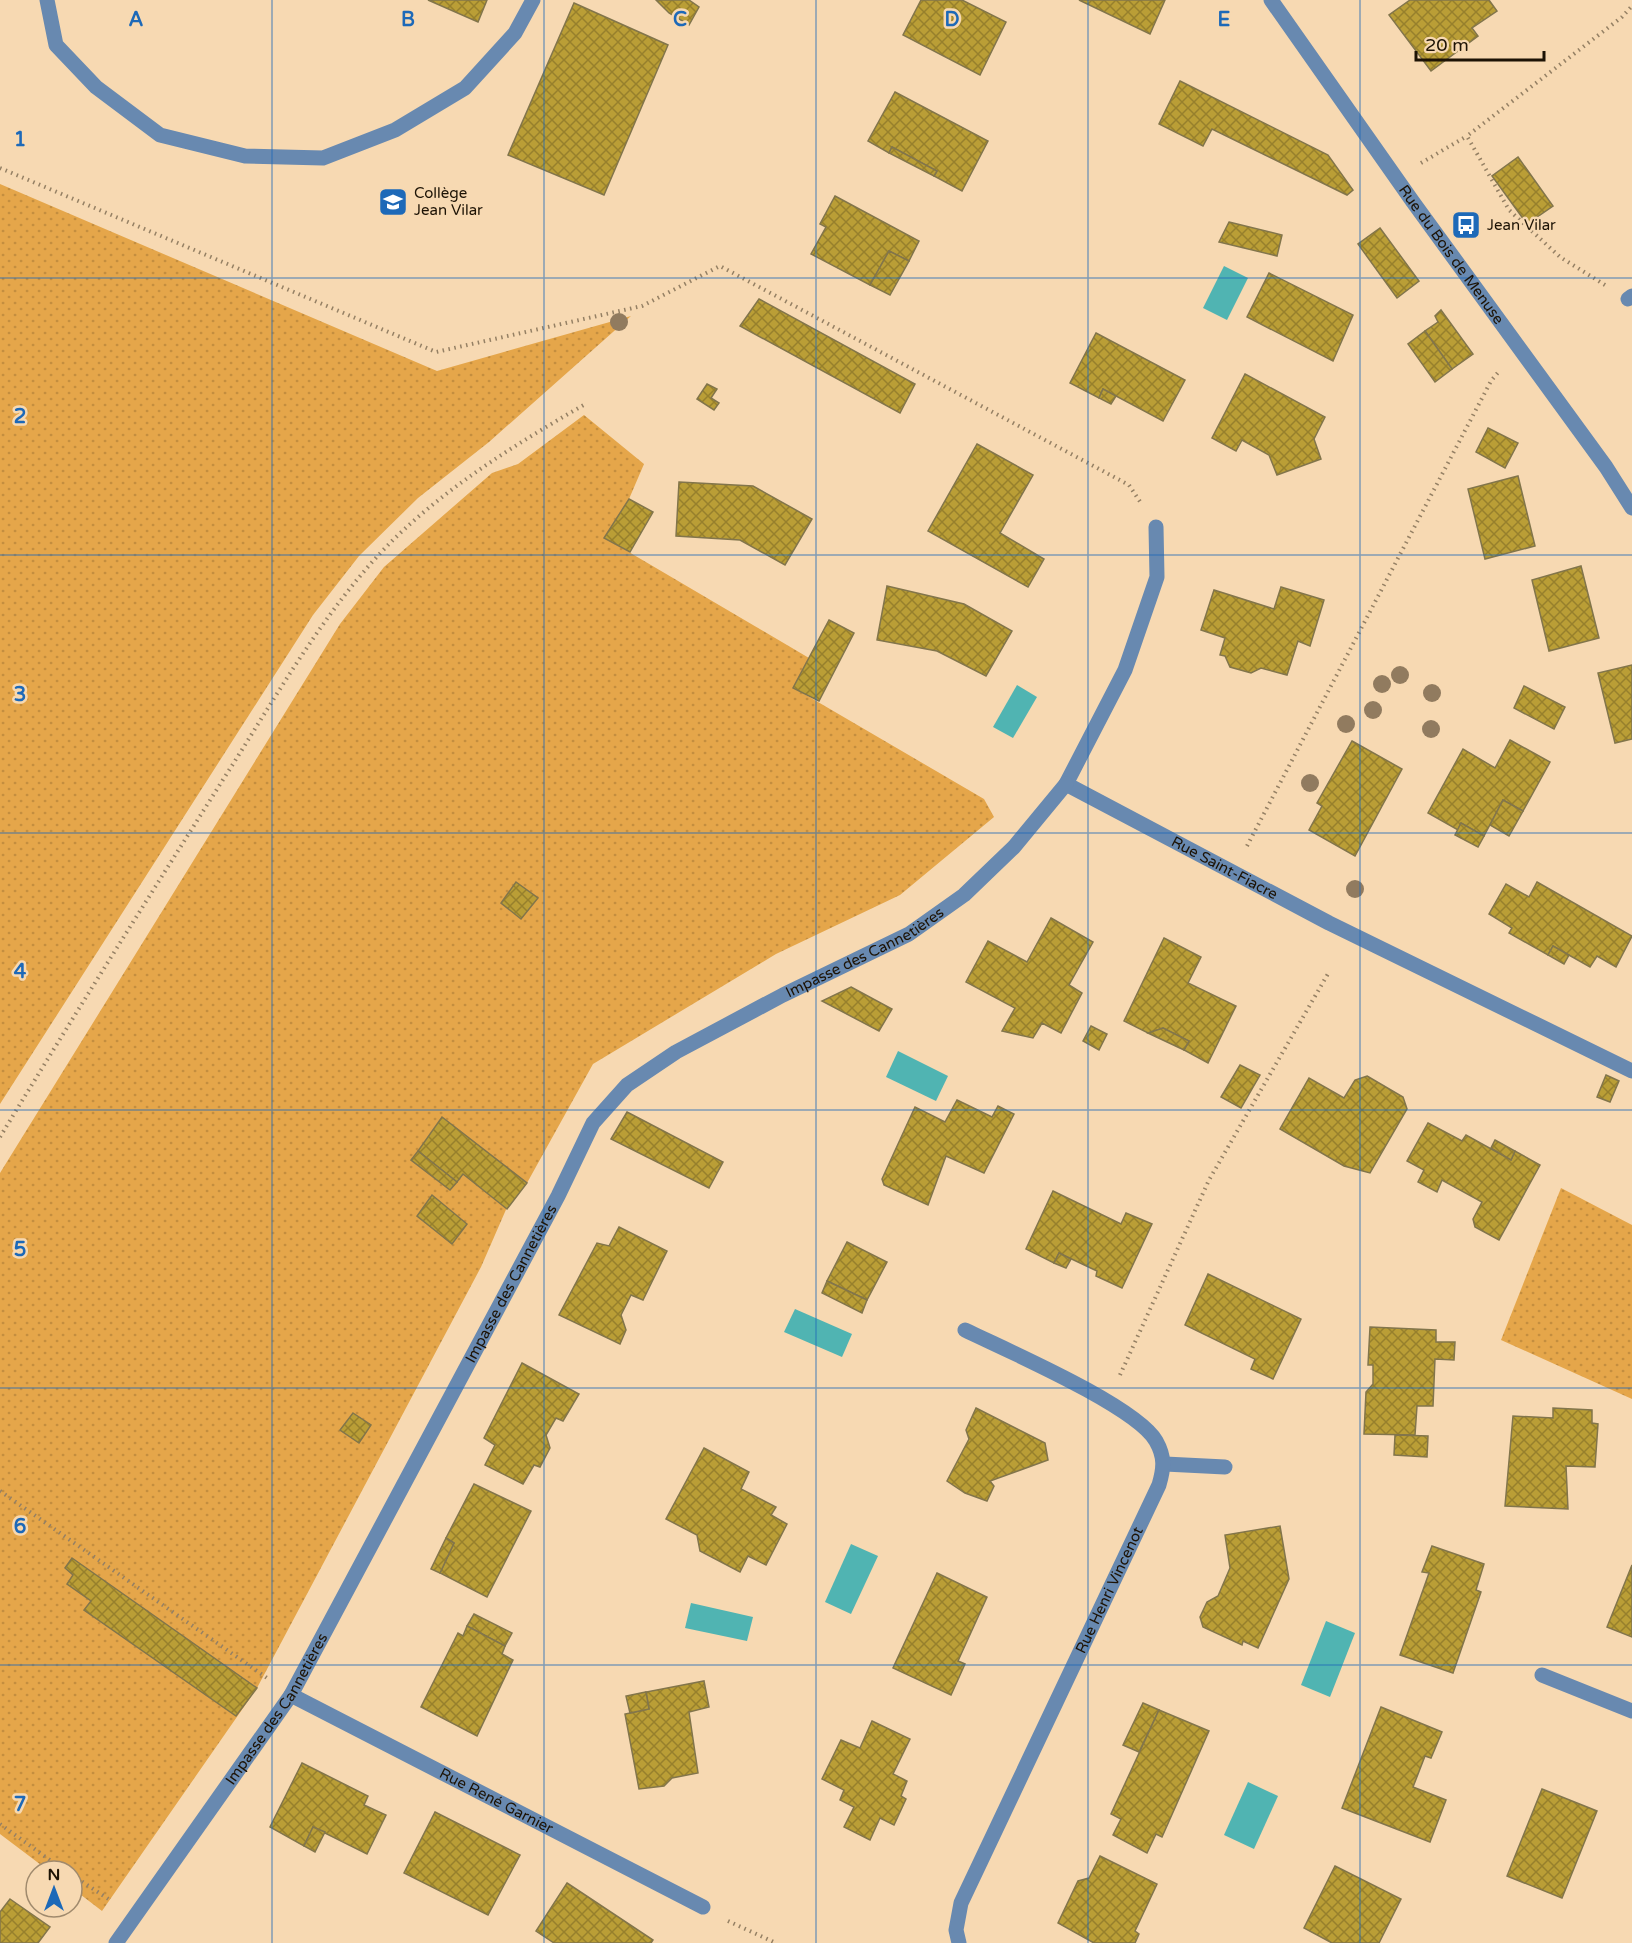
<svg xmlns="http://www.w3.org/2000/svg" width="1632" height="1943" font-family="'Varela Round',sans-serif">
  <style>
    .grass { fill: url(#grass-dots) }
    .water { fill: #50b4b2 }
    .building { fill: url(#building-cross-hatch); stroke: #82754b; stroke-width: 1.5 }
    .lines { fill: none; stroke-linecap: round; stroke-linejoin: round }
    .path { stroke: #958064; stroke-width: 4; stroke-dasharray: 1.5 4.5; stroke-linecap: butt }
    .minor { stroke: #6889b0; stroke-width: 15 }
    .tree { fill: #917b5f }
    .grid { fill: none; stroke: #1d69b8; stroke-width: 1.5; stroke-opacity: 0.55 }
    .labels { text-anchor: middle; stroke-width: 5; stroke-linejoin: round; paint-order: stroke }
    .poi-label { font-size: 15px; fill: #1d1305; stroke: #f7d9b2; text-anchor: start }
    .street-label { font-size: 15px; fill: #1d1305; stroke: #f7d9b2 }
    .grid-label { font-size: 20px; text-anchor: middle; font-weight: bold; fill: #1d69b8; stroke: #f7d9b2; stroke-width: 5; stroke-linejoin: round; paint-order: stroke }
  </style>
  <defs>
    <pattern id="grass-dots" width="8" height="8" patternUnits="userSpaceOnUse" patternTransform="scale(1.5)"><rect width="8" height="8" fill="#e5a64a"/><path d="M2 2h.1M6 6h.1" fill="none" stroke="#c48e3f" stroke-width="1.8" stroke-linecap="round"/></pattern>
    <pattern id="building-cross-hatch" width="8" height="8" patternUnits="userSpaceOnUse" patternTransform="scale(1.5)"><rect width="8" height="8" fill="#ba9e36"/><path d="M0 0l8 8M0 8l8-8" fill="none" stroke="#97802c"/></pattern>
  </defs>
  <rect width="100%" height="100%" fill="#f7d9b2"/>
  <g class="grass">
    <path d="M0,184L437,371L631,316L489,442L418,498L359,556L313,615L0,1104Z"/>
    <path d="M584,415L644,464L629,499L605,538L809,658L794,688L984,799L994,817L900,895L776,954L593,1064L527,1183L508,1205L481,1267L257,1688L102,1911L72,1888V1871H49L0,1834V1173L340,624L384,567L492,473L518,464Z"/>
    <path d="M1561,1188L1632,1225V1399L1501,1340Z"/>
  </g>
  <g class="water">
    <path d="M1224,266L1248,278L1227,320L1203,308Z"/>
    <path d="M1017,685L1037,697L1013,738L993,727Z"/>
    <path d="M898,1051L948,1076L936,1101L886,1077Z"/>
    <path d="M795,1309L852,1334L842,1357L784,1332Z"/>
    <path d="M851,1544L878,1556L851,1614L825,1602Z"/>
    <path d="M691,1603L753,1617L747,1641L685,1628Z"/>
    <path d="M1326,1621L1355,1633L1330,1697L1301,1685Z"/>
    <path d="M1248,1782L1278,1796L1254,1849L1224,1835Z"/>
  </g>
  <g class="building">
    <path d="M428,0H487L478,22Z"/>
    <path d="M656,0H689L699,7L689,25L669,13Z"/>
    <path d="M921,0H962L1006,22L980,75L903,35Z"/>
    <path d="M1079,0H1165L1150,34Z"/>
    <path d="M1410,0H1489L1497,11L1472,28L1478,36L1431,71L1389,15Z"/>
    <path d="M574,3L668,45L604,195L508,155Z"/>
    <path d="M1180,81L1328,155L1353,190L1347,195L1212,129L1203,146L1159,124Z"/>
    <path d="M895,92L988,141L962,191L934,176L937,171L892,147L889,153L868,141Z"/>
    <path d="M892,147L937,171L934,176L889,153Z"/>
    <path d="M1518,157L1553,206L1527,224L1492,176Z"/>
    <path d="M835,196L919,241L909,261L889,251L870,285L811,254L826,227L820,224Z"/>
    <path d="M1229,222L1282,235L1277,256L1219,242Z"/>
    <path d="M1380,228L1419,281L1397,298L1358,244Z"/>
    <path d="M889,251L909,261L890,295L870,285Z"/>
    <path d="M1269,273L1353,315L1333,361L1247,317Z"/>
    <path d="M759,299L915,384L900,413L740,326Z"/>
    <path d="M1441,310L1473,354L1452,369L1425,331L1438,322L1435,316Z"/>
    <path d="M1425,331L1452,369L1435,382L1408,344Z"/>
    <path d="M1096,333L1185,380L1163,421L1103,389L1099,398L1070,383Z"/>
    <path d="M1245,374L1325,417L1314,439L1321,459L1277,475L1269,455L1242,440L1236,451L1212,438Z"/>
    <path d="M707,384L717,389L711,398L719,403L714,410L697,399Z"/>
    <path d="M1103,389L1116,396L1111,404L1099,398Z"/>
    <path d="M1488,428L1518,443L1505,468L1476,452Z"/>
    <path d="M977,444L1033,475L1000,533L1044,559L1028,587L928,531Z"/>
    <path d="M1518,476L1535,546L1485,559L1468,489Z"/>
    <path d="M679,482L753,486L812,519L785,565L740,540L676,536Z"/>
    <path d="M629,499L653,512L630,552L604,538Z"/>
    <path d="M1581,566L1599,638L1549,651L1532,580Z"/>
    <path d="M887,586L964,604L1012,631L986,676L937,651L877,640Z"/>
    <path d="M1281,587L1324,600L1310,646L1298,641L1287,675L1261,668L1251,673L1230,667L1225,656L1220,655L1225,638L1201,630L1214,590L1274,609Z"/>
    <path d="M829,620L854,633L819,701L793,688Z"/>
    <path d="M1632,665V739L1615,743L1598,673Z"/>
    <path d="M1524,686L1565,707L1554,729L1514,708Z"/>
    <path d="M1510,740L1550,762L1523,811L1503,800L1484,836L1461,823L1458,830L1428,813L1463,749L1495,768Z"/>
    <path d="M1352,741L1402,769L1355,856L1309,830L1322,806L1317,803Z"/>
    <path d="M1503,800L1523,811L1509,836L1490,825Z"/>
    <path d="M1461,823L1484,836L1478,847L1455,835Z"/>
    <path d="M516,882L538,898L521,919L501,903Z"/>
    <path d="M1537,882L1632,936L1616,967L1597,956L1590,967L1553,946L1548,955L1509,933L1512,928L1489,914L1506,884L1529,897Z"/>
    <path d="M1051,918L1093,942L1069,985L1082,993L1061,1033L1042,1023L1033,1038L1002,1031L1015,1008L966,982L988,941L1027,962Z"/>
    <path d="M1164,938L1201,957L1188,983L1236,1006L1208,1063L1184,1050L1189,1041L1163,1028L1148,1033L1124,1021Z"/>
    <path d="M1553,946L1569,955L1564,964L1548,955Z"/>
    <path d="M851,987L892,1009L879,1031L822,1001Z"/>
    <path d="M1091,1026L1107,1034L1099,1050L1083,1041Z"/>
    <path d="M1163,1028L1189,1041L1184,1050L1148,1033Z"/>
    <path d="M1240,1065L1260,1075L1241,1108L1221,1097Z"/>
    <path d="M1606,1075L1619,1081L1610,1102L1597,1097Z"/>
    <path d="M1367,1076L1403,1097L1407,1109L1370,1173L1344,1166L1280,1129L1309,1078L1344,1098L1355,1080Z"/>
    <path d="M957,1100L992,1117L998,1106L1014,1114L984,1173L946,1156L928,1205L884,1185L882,1179L915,1107L945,1122Z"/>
    <path d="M627,1112L723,1162L709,1188L611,1139Z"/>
    <path d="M442,1117L527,1183L507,1209L463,1174L457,1182L418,1151Z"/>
    <path d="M1428,1123L1462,1141L1466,1135L1511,1160L1515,1151L1540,1165L1499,1240L1475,1227L1473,1219L1482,1202L1442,1180L1437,1192L1418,1182L1424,1170L1407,1161Z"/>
    <path d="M1495,1140L1515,1151L1511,1160L1491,1148Z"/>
    <path d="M418,1151L457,1182L450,1190L411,1160Z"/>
    <path d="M1053,1191L1121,1224L1126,1213L1152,1224L1122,1288L1096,1276L1097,1271L1059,1253L1054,1263L1026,1249Z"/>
    <path d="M432,1195L467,1224L452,1244L417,1216Z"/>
    <path d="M619,1227L667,1251L643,1300L631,1295L621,1315L626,1330L620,1344L559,1315L597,1243L609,1246Z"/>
    <path d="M847,1242L887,1262L867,1300L827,1281Z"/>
    <path d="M1059,1253L1071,1259L1066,1268L1054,1263Z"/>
    <path d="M1208,1274L1301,1319L1273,1379L1251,1369L1255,1359L1185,1325Z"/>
    <path d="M827,1281L867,1300L862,1313L822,1293Z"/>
    <path d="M1370,1327L1436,1330V1342H1455L1454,1360L1435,1359L1433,1406H1417L1415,1435L1364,1434L1366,1392L1373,1384V1365H1368Z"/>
    <path d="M522,1363L579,1394L563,1421L556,1418L546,1435L550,1448L540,1467L534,1465L523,1484L485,1465L495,1445L484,1438Z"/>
    <path d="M976,1408L1045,1443L1048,1460L990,1481L994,1486L987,1501L965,1493L947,1481L969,1439L966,1430Z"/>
    <path d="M1553,1408L1592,1410V1423L1598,1424L1595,1467L1566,1466L1568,1509L1505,1506L1513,1416L1553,1418Z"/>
    <path d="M353,1413L371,1425L359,1443L340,1430Z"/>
    <path d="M1395,1435L1428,1436L1427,1457L1394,1455Z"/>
    <path d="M704,1448L749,1472L741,1489L776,1507L771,1515L787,1524L766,1565L748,1556L740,1572L700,1551L697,1535L666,1519Z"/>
    <path d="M474,1484L531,1511L487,1597L440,1573L454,1543L446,1538Z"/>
    <path d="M1280,1526L1289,1579L1258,1648L1243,1641L1242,1645L1203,1627L1200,1617L1207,1602L1218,1596L1230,1568L1225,1535Z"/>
    <path d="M446,1538L454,1543L440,1573L431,1569Z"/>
    <path d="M1432,1546L1484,1564L1476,1590L1481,1592L1453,1673L1400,1655L1429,1573L1422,1572Z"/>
    <path d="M72,1558L257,1688L236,1716L84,1610L91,1601L67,1584L73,1575L65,1568Z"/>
    <path d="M1632,1565V1637L1607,1627Z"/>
    <path d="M937,1573L987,1597L958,1661L965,1664L951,1695L893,1668Z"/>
    <path d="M474,1614L512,1633L505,1646L467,1626Z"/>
    <path d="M467,1626L505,1646L502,1654L513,1660L477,1736L421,1707L458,1633L463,1636Z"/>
    <path d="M704,1681L709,1707L689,1712L698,1773L672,1778L664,1786L639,1789L625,1714L649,1709L646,1692Z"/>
    <path d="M646,1692L649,1709L630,1713L626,1696Z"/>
    <path d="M1143,1703L1159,1710L1139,1752L1123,1745Z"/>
    <path d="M1381,1707L1442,1732L1431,1758L1425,1756L1413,1787L1446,1800L1430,1842L1342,1808Z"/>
    <path d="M1159,1710L1209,1731L1162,1837L1156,1834L1147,1853L1113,1835L1121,1819L1111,1814Z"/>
    <path d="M872,1721L910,1739L893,1774L907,1781L901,1796L906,1799L894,1825L880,1818L870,1840L844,1827L854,1807L840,1800L844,1790L822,1779L841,1740L860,1748Z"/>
    <path d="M302,1763L368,1796L364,1805L386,1815L367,1854L313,1827L304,1846L270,1827Z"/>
    <path d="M1542,1789L1597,1811L1562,1898L1507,1876Z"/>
    <path d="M435,1812L520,1855L488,1915L404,1873Z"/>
    <path d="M313,1827L325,1832L315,1852L304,1846Z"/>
    <path d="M1100,1856L1157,1884L1135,1931L1139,1934L1135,1943H1094L1058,1923L1078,1881L1089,1878Z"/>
    <path d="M1335,1866L1401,1899L1379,1943H1332L1304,1928Z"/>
    <path d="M567,1883L653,1940L651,1943H554L536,1931Z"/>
    <path d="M10,1899L50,1927L38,1943H0V1912Z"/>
  </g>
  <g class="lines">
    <g class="path">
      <path d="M1421,163L1467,136"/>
      <path d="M0,168L436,352L642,306L720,266L1129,485L1141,503"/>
      <path d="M1605,285L1560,257L1509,210L1467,136L1622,17L1632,6"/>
      <path d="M1247,846L1491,381L1500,370"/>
      <path d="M0,1137C74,1015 150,895 226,775C276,697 326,607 392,541C450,484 518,443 587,403"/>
      <path d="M1120,1375L1209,1180L1329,972"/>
      <path d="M0,1491L267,1678"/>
      <path d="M0,1824L65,1871"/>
      <path d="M72,1875L110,1900"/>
      <path d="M728,1921L776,1943"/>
    </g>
    <g class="minor">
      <path d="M47,0L56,45L96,87L160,135L245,156L323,158L395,130L465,88L515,33L533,0"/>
      <path id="s1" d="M1271,0L1413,202L1606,467L1632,508"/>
      <path d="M1628,299L1632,296"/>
      <path id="s2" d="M1156,527L1157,577L1125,670L1066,784L1329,923L1632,1071"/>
      <path d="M1165,1464L1225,1467"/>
      <path d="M1542,1675L1632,1711"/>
      <path id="s3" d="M291,1695L703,1907"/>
      <path id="s4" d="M116,1943L291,1695L558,1196L593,1123L627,1085L676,1052L783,995L909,934L964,895L1014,847L1066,784"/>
      <path id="s5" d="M959,1943L956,1930L961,1903L1159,1485C1164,1468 1165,1457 1156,1441C1136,1406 1006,1350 965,1330"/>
    </g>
  </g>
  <g class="tree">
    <circle cx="619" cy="322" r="9"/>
    <circle cx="1400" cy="675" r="9"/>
    <circle cx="1382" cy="684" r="9"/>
    <circle cx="1432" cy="693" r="9"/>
    <circle cx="1373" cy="710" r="9"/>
    <circle cx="1346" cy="724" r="9"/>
    <circle cx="1431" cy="729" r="9"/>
    <circle cx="1310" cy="783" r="9"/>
    <circle cx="1355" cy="889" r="9"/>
  </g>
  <path class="grid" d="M272,0V1943M544,0V1943M816,0V1943M1088,0V1943M1360,0V1943M0,278H1632M0,555H1632M0,833H1632M0,1110H1632M0,1388H1632M0,1665H1632"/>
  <defs>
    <g id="school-square" transform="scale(1.5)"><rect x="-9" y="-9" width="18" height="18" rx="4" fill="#1d69b8" stroke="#f7d9b2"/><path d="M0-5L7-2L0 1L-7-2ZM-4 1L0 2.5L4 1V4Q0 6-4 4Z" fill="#fff"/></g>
    <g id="bus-square" transform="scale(1.5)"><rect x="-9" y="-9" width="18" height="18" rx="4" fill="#1d69b8" stroke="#f7d9b2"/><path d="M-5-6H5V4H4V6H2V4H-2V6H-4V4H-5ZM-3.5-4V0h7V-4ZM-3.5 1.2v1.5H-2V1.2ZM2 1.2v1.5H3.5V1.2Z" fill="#fff"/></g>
  </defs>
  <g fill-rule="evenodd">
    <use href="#school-square" x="393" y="202"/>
    <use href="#bus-square" x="1466" y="225"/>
  </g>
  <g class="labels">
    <g class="poi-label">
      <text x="414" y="198">Collège<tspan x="414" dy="17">Jean Vilar</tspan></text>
      <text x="1487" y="230">Jean Vilar</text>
    </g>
    <g class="street-label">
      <text dy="5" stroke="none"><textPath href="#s1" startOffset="312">Rue du Bois de Menuse</textPath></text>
      <text dy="5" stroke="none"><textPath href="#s2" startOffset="456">Rue Saint-Fiacre</textPath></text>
      <text dy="5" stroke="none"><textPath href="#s4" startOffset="1274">Impasse des Cannetières</textPath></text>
      <text dy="5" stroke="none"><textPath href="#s4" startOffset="770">Impasse des Cannetières</textPath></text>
      <text dy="5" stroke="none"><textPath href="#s5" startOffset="387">Rue Henri Vincenot</textPath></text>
      <text dy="5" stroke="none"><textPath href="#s4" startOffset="284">Impasse des Cannetières</textPath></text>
      <text dy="5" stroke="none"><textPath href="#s3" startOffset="231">Rue René Garnier</textPath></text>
    </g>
  </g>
  <g class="grid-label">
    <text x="136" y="26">A</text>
    <text x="408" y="26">B</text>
    <text x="680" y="26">C</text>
    <text x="952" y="26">D</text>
    <text x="1224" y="26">E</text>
    <text x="20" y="146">1</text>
    <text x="20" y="423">2</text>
    <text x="20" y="701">3</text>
    <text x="20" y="978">4</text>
    <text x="20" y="1256">5</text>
    <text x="20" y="1533">6</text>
    <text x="20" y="1811">7</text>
  </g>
  <g transform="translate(54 1889)"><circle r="28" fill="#f7d9b2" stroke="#a08a6d" stroke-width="1.5"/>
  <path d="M0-4.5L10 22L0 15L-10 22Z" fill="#1d69b8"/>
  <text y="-9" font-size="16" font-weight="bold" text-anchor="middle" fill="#1d1305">N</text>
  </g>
  <path d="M1416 51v9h128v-9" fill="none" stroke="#1d1305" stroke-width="3"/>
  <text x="1425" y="51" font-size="18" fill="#1d1305" stroke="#f7d9b2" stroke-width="4.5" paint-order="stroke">20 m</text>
</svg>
